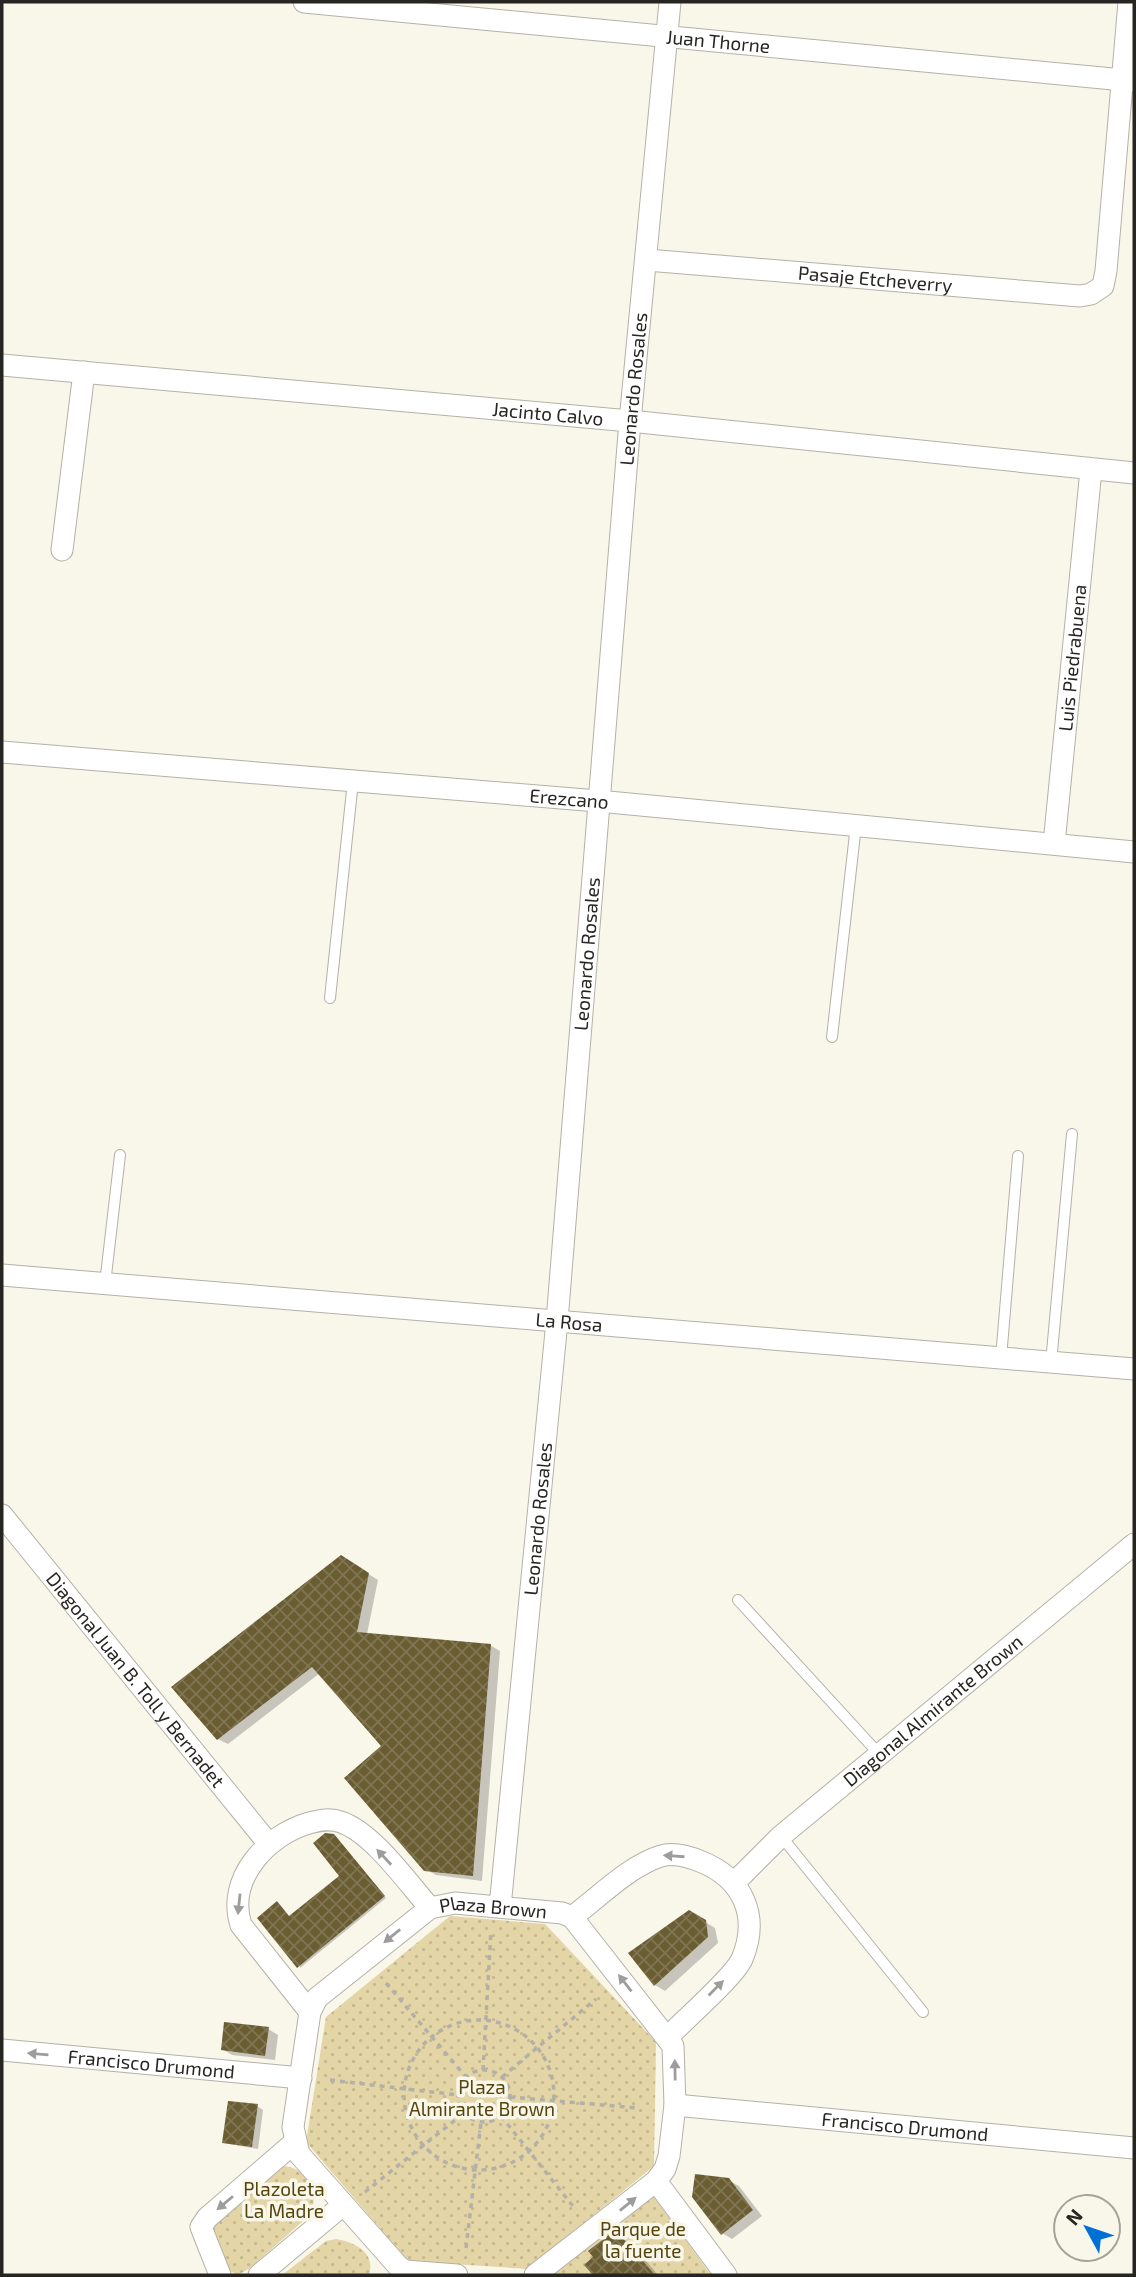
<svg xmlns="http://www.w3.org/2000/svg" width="1136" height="2277" font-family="'Exo 2',sans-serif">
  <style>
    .park { fill: url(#park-dots) }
    .shadow { fill: #0003 }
    .building { fill: url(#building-cross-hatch) }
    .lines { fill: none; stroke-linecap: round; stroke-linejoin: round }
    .service-casing { stroke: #b5b1a7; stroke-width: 12 }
    .minor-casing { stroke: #b5b1a7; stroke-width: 23 }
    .path { stroke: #b3b1a7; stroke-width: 3.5; stroke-dasharray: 5 5; stroke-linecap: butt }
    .service { stroke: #fff; stroke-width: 10 }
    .minor { stroke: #fff; stroke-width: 21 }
    .oneway { fill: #9e9d9b }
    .labels { text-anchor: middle; stroke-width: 7; stroke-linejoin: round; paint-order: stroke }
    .street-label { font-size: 19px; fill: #272521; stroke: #f9f6ea }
    .park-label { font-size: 19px; fill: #55450c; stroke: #f9f6ea }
  </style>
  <defs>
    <pattern id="park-dots" width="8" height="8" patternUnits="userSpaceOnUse" patternTransform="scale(1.75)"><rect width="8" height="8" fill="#e4d5a7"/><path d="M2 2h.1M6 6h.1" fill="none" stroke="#c4b78f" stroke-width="1.8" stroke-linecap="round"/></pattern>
    <pattern id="building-cross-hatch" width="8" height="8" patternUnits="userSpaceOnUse" patternTransform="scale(1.75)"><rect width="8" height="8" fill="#6b5d32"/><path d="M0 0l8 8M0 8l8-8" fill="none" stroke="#807554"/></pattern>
  </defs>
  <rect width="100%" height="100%" fill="#f9f6ea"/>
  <g class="park">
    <path d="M450,1916L545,1924L656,2042L654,2166L527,2269L408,2261L306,2142L326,2017Z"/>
    <path d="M283,2166C308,2168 319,2192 311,2214L250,2268L238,2275L228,2270L213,2234V2224L274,2170Z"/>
    <path d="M649,2190L711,2275H554L550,2270Z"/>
    <path d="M336,2239C355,2242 376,2253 369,2275H282L326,2241Z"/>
  </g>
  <g class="shadow">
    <path d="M351,1563L378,1580L367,1634L490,1645L500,1651L482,1881L436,1875L425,1869L383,1746L320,1673L228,1744L218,1739Z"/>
    <path d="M334,1835L386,1898L300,1968L290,1918L341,1876Z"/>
    <path d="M689,1912L715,1928L718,1943L665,1991L655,1985L630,1953Z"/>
    <path d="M268,2029L278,2035L275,2060L232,2055L222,2049Z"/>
    <path d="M257,2106L263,2110L258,2149L224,2143Z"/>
    <path d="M728,2180L739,2186L762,2216L732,2239L722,2233Z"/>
    <path d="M610,2236L630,2242L658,2275H595L586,2265Z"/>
  </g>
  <g class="building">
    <path d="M341,1555L369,1573L357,1632L491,1644L473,1876L424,1871L344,1778L381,1746L312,1667L217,1740L171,1687Z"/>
    <path d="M325,1833L334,1834L385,1896L297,1968L257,1918L277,1901L289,1916L339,1876L313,1843Z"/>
    <path d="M689,1910L706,1920L708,1937L654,1986L628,1953Z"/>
    <path d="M224,2022L269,2027L265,2056L221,2050Z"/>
    <path d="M228,2101L258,2104L252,2147L222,2143Z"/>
    <path d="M695,2174L729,2178L753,2210L721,2235L692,2197Z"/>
    <path d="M610,2234L615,2239L620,2235L655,2275H593L584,2265L593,2257L588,2251Z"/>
  </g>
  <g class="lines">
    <g class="service-casing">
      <g id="service">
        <path d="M330,998L353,781"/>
        <path d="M832,1037L856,825"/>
        <path d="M105,1284L120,1155"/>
        <path d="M1001,1358L1018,1156"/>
        <path d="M1051,1363L1072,1134"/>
        <path d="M738,1600L880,1755"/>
        <path d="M781,1836L923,2012"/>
      </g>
    </g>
    <g class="minor-casing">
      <g id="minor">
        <path id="s1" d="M304,2L1134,81"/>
        <path id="s2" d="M647,260L1080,296L1091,294L1103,286L1106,271L1129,2"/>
        <path id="s3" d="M2,365L630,421L1134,473"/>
        <path d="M62,550L84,372"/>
        <path id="s4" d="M2,752L598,801L1134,852"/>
        <path id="s5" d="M1054,844L1091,470"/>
        <path id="s6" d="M2,1275L1134,1369"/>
        <path id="s7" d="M2,1515L268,1843"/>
        <path id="s8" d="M735,1882L781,1836L1134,1544"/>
        <path id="s9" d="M500,1907L557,1321L630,421L670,2"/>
        <path d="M572,1917C599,1897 629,1866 661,1856C674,1852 690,1857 702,1862C743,1879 760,1916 742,1959C734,1977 684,2020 668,2037"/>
        <path d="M310,2012L241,1925C226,1879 267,1835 309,1823C320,1820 330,1818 341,1822C373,1833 407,1882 430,1908"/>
        <path id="s10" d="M2,2050L301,2078"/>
        <path id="s11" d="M675,2105L1134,2148"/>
        <path d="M656,2181L726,2275"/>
        <path d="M220,2275L201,2227L207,2218L295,2142"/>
        <path d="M259,2275L343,2205"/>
        <path id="s12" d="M457,2275L405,2271L398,2266L299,2154L293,2127L310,2012L317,1998L430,1908L455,1903L562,1913L572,1917L673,2046L675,2105L669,2156L665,2169L656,2181L535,2275"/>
      </g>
    </g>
    <g class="path">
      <path d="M386,1983L466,2077"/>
      <circle cx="479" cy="2095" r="75"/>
      <path d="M483,2070L491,1931"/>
      <circle cx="484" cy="2096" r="26"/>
      <path d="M502,2077L596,1999"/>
      <path d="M330,2080L458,2095"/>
      <path d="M510,2097L638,2108"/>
      <path d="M501,2116L576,2210"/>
      <path d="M365,2192L464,2113"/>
      <path d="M466,2248L481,2122"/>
    </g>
    <use href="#service" class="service"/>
    <use href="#minor" class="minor"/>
  </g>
  <defs><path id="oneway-solid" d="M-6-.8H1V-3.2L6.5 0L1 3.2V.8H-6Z" transform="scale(1.75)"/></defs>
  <g class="oneway">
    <use href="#oneway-solid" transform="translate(674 1856) rotate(-176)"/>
    <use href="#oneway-solid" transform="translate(384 1857) rotate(-133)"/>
    <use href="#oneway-solid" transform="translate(239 1904) rotate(96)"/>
    <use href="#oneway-solid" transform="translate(392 1936) rotate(141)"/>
    <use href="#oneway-solid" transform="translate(625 1983) rotate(-128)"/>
    <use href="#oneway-solid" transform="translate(716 1988) rotate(-45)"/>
    <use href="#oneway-solid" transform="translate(38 2054) rotate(-175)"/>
    <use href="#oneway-solid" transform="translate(675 2070) rotate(-91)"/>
    <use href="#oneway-solid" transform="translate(225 2203) rotate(140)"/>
    <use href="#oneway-solid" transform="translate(628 2204) rotate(-39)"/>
  </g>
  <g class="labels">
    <g class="street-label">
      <text dy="7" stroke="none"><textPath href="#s1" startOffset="416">Juan Thorne</textPath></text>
      <text dy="7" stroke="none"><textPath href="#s2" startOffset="229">Pasaje Etcheverry</textPath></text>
      <text dy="7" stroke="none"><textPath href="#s9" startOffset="1524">Leonardo Rosales</textPath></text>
      <text dy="7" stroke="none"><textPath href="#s3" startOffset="548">Jacinto Calvo</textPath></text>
      <text dy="7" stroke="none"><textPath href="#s5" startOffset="187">Luis Piedrabuena</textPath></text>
      <text dy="7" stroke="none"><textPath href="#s4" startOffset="569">Erezcano</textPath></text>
      <text dy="7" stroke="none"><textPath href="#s9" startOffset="957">Leonardo Rosales</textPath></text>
      <text dy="7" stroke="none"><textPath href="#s6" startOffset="569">La Rosa</textPath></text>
      <text dy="7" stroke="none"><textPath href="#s9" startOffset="390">Leonardo Rosales</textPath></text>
      <text dy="7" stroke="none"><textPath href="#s7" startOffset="212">Diagonal Juan B. Toll y Bernadet</textPath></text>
      <text dy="7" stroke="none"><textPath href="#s8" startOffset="262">Diagonal Almirante Brown</textPath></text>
      <text dy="7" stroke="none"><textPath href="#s12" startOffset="578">Plaza Brown</textPath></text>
      <text dy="7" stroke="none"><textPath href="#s10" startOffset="150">Francisco Drumond</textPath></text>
      <text dy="7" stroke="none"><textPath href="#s11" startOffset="231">Francisco Drumond</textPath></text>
    </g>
    <g class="park-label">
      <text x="482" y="2094">Plaza<tspan x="482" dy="22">Almirante Brown</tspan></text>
      <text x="284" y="2196">Plazoleta<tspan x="284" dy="22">La Madre</tspan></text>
      <text x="643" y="2236">Parque de<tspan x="643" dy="22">la fuente</tspan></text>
    </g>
  </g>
  <rect width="1136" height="2277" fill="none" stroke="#272521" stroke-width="7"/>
  <g transform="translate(1087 2228) rotate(310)"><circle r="33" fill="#f9f6ea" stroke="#a5a29a" stroke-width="2"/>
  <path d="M0-5L12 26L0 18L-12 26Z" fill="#0070d7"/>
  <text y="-10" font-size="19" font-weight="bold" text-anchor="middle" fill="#272521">N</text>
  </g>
</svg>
